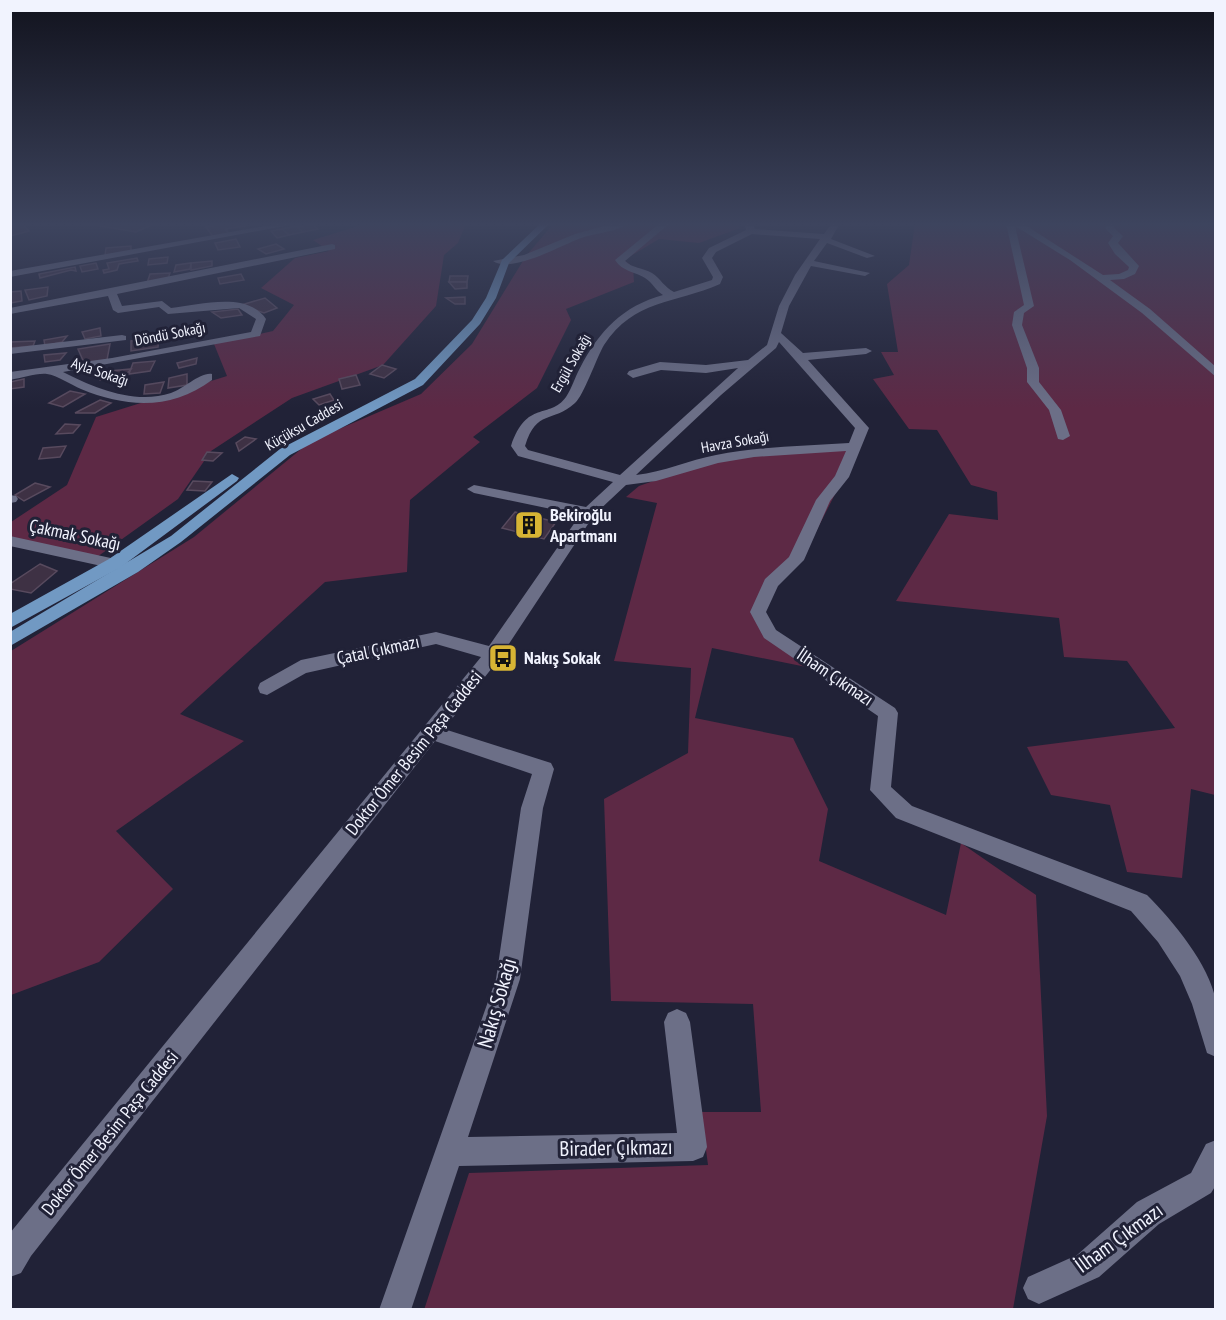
<svg xmlns="http://www.w3.org/2000/svg" width="1226" height="1320" font-family="'PT Sans Narrow',sans-serif">
  <style>
    .green { fill: #5d2945 }
    .lines { fill: none; stroke-linecap: round; stroke-linejoin: round }
    .stream { stroke: #06171a; stroke-width: 3 }
    .building { fill: #3e3144; stroke: #584a5e; stroke-width: 1.5 }
    .minor { fill: #6c6f87; fill-rule: evenodd }
    .major { fill: #7199c3; fill-rule: evenodd }
    .labels { text-anchor: middle; stroke-width: 6; stroke-linejoin: round; paint-order: stroke }
    .far-street-label { font-size: 15px; fill: #f1f3fe; stroke: #212237 }
    .poi-label { font-size: 18px; font-weight: bold; fill: #f1f3fe; stroke: #212237; text-anchor: start }
    .street-label { font-size: 18px; fill: #f1f3fe; stroke: #212237 }
    .near-street-label { font-size: 21px; fill: #f1f3fe; stroke: #212237 }
  </style>
  <rect width="100%" height="100%" fill="#212237"/>
  <g class="green">
    <path d="M368,223H466L458,243L444,255L436,306L383,365L292,398L211,451L178,499L97,557L11,546V522L67,485L96,417L227,376L214,344L273,331L294,305L261,288L295,258L329,251L313,240Z"/>
    <path d="M554,223H738L740,228L699,243L659,239L624,260L633,267L634,282L566,309L571,320L537,388L473,437L480,442L410,500L407,572L325,582L180,714L244,741L116,831L173,889L99,962L11,995V651L194,537L311,441L421,394L472,344L526,256Z"/>
    <path d="M915,223H1215V795L1191,789L1182,878L1127,872L1110,805L1051,795L1027,747L1175,728L1127,661L1064,657L1059,618L896,601L949,514L998,520L997,492L971,485L937,430L909,429L873,379L894,375L881,352H898L887,284L909,265Z"/>
    <path d="M859,447L801,561L768,589L764,627L836,673L712,648L695,718L793,738L828,809L819,861L946,915L961,843L1036,895L1047,1116L1013,1309L424,1310L469,1173L708,1165L701,1112H761L753,1004L611,1001L604,799L688,753L691,668L614,661L657,503L626,497L639,486L719,458Z"/>
  </g>
  <g class="lines">
    <path class="stream" d="M1209,223L1216,226"/>
  </g>
  <g class="building">
    <path d="M10,223L23,224L29,231L10,236Z"/>
    <path d="M90,223H149L154,224L136,232L88,224Z"/>
    <path d="M226,223H242L245,226L226,229L229,234L213,237L206,227Z"/>
    <path d="M312,224L318,229L303,232L297,227Z"/>
    <path d="M296,226L303,232L289,235L282,229Z"/>
    <path d="M282,229L289,235L277,238L271,231Z"/>
    <path d="M236,239L240,247L218,250L215,243Z"/>
    <path d="M276,244L284,249L266,254L258,249Z"/>
    <path d="M131,246V253L105,256L106,248Z"/>
    <path d="M168,257L167,263L148,265L149,259Z"/>
    <path d="M137,258L138,261L119,264L117,270L104,273L103,270L109,269L107,263Z"/>
    <path d="M212,261V266L191,270V263Z"/>
    <path d="M96,263L98,269L82,272L80,266Z"/>
    <path d="M191,263L190,269L174,272L176,265Z"/>
    <path d="M75,267L76,271L71,270L40,278L39,274Z"/>
    <path d="M170,273L167,281L147,283L150,274Z"/>
    <path d="M241,274L244,280L220,284L218,278Z"/>
    <path d="M450,276H468L467,282H449Z"/>
    <path d="M449,282H467V288L455,289Z"/>
    <path d="M48,287L47,296L29,300L25,290Z"/>
    <path d="M21,291L22,301L10,303V292Z"/>
    <path d="M465,297V304H455L446,298Z"/>
    <path d="M265,298L277,308L264,313L241,305Z"/>
    <path d="M238,309L242,315L221,318L212,312Z"/>
    <path d="M100,328L101,336L85,339L82,332Z"/>
    <path d="M67,336L62,342L45,346L44,340Z"/>
    <path d="M159,337L158,347L131,351V341Z"/>
    <path d="M35,341L33,346L10,348V342Z"/>
    <path d="M110,344L107,360L85,365L78,349Z"/>
    <path d="M66,353L60,360L45,362L44,355Z"/>
    <path d="M197,358L196,364L179,368L177,363Z"/>
    <path d="M155,361L150,371L129,374L133,363Z"/>
    <path d="M382,365L396,369L384,378L370,374Z"/>
    <path d="M131,369L124,377L101,380L109,371Z"/>
    <path d="M187,374V385L168,388L169,378Z"/>
    <path d="M356,375L360,385L342,389L339,379Z"/>
    <path d="M24,379V387L10,389V382Z"/>
    <path d="M164,382L160,393L144,394L145,385Z"/>
    <path d="M70,391L85,394L63,407L49,403Z"/>
    <path d="M330,394L334,400L319,405L313,399Z"/>
    <path d="M100,400L111,403L95,413H75Z"/>
    <path d="M65,424L80,425L73,433L56,434Z"/>
    <path d="M245,437L256,439L239,451L236,443Z"/>
    <path d="M66,446L60,457L39,459L43,448Z"/>
    <path d="M207,452L222,453L213,461L202,460Z"/>
    <path d="M193,481L212,482L205,491L187,490Z"/>
    <path d="M35,483L50,487L24,501L15,495Z"/>
    <path d="M515,512L556,522L544,539L502,528Z"/>
    <path d="M40,564L57,571L31,593L10,589V584Z"/>
  </g>
  <g class="lines">
    <g class="minor">
      <path d="M282,223H301L10,277V271Z"/>
      <path d="M615,223H629C616,232 596,233 581,238C562,245 511,274 493,261L524,255L575,234Z"/>
      <path d="M660,223H670L625,261C632,268 643,268 652,273C661,279 664,287 674,292L712,280L713,277L702,258L709,248L746,230L744,223H752L755,229L824,234L832,223H840L831,239L875,256L867,258L827,243L814,261L870,273L865,276L811,266L789,306L781,333L803,353L866,348L872,351L866,354L808,360L869,428L849,477L830,501L804,560L778,586L766,612L776,630L895,708L898,713L891,787L912,806L1147,895C1173,921 1209,964 1216,1001C1218,1018 1216,1039 1216,1057L1207,1053L1192,1004L1180,976L1158,942L1131,911L896,818L870,790L878,716L764,638L750,612L765,579L789,557L816,500L835,476L846,451L754,457L718,463L656,481L626,485L594,515L499,659L444,729L551,763L554,769L543,808L520,979L468,1137L677,1133L664,1022L668,1013L677,1009L686,1013L690,1022L707,1147L703,1157L693,1161L459,1166L411,1310H379L496,979L521,808L532,774L435,741L31,1256L21,1273L10,1277V1233L481,657L436,644L306,673L267,695L260,693L258,688L260,683L301,660L436,632L489,646L580,515L474,493L467,489L474,485L586,507L613,482L518,456L511,446C527,399 549,420 566,397C572,388 575,377 580,368C599,331 623,306 663,295C655,290 653,283 645,278C634,271 623,272 615,260ZM752,234L820,239L795,275L779,306L767,345L748,360L706,365L660,362L629,371L627,374L633,378L661,370L706,373L738,368L620,475L528,450L525,446C537,408 552,424 575,403C584,395 596,359 604,345C634,299 675,304 720,284L723,277L712,258L716,252ZM779,342L855,428L849,443C805,446 760,446 716,455C689,460 664,472 636,475L721,395L776,348Z"/>
      <path d="M1006,223H1022L1103,275L1119,274L1128,270L1129,267L1115,254L1108,243L1113,236L1106,229L1105,223H1113L1114,228L1123,236L1118,243L1139,266L1135,274L1124,279L1110,280L1150,309L1216,367V377L1142,313L1070,260L1015,226L1034,306L1024,313L1022,325L1039,368V382L1061,410L1070,436L1063,440L1058,439L1049,410L1027,382V368L1012,325L1014,312L1024,305Z"/>
      <path d="M332,244L335,245V249L117,294L122,306L162,301L171,308C200,305 247,291 266,319L260,336L63,372C94,388 135,405 171,393C184,389 200,372 212,374V380C172,410 127,408 81,389C71,385 57,375 47,374C36,373 22,378 10,380V372L112,358L251,332L256,319L239,308L168,314L159,307L118,313L113,310L108,296L10,314V308Z"/>
      <path d="M122,335L126,336V340L10,354V348Z"/>
      <path d="M10,495L16,496L18,499L16,502L10,503Z"/>
      <path d="M10,536L129,562L137,567L129,572L10,546Z"/>
      <path d="M1216,1140V1185L1211,1193L1159,1224L1099,1277L1039,1304L1028,1299L1023,1288L1028,1277L1077,1255L1137,1202L1191,1173L1206,1144Z"/>
    </g>
    <g class="major">
      <path d="M541,223H550L509,263L496,298L480,324L423,385L290,455L181,542L138,572L10,646V632L171,536L280,449L415,379L472,320L486,298L502,260Z"/>
      <path d="M232,474L239,478L237,481L121,567L10,628V614L109,559Z"/>
    </g>
  </g>
  <linearGradient id="sky" x2="0" y2="1"><stop stop-color="#12131e"/><stop offset="0.55" stop-color="#3d445e"/><stop offset="1" stop-color="#3d445e" stop-opacity="0"/></linearGradient>
  <rect width="1226" height="408" fill="url(#sky)"/>
  <defs>
    <g id="building-square" transform="scale(1.5)"><rect x="-9" y="-9" width="18" height="18" rx="4" fill="#d7b434" stroke="#212237"/><path d="M-4-6H4V6H1V3H-1V6H-4ZM-2.5-4.3h1.7v1.8h-1.7ZM.8-4.3h1.7v1.8H.8ZM-2.5-1h1.7V.8h-1.7ZM.8-1h1.7V.8H.8Z" fill="#111"/></g>
    <g id="bus-square" transform="scale(1.5)"><rect x="-9" y="-9" width="18" height="18" rx="4" fill="#d7b434" stroke="#212237"/><path d="M-5-6H5V4H4V6H2V4H-2V6H-4V4H-5ZM-3.5-4V0h7V-4ZM-3.5 1.2v1.5H-2V1.2ZM2 1.2v1.5H3.5V1.2Z" fill="#111"/></g>
  </defs>
  <g fill-rule="evenodd">
    <use href="#building-square" x="529" y="525"/>
    <use href="#bus-square" x="503" y="658"/>
  </g>
  <g class="labels">
    <g class="far-street-label">
      <text transform="translate(170 334) rotate(-11)" y="5">Döndü Sokağı</text>
      <text transform="translate(571 363) rotate(-60)" y="5">Ergül Sokağı</text>
      <text transform="translate(100 372) rotate(19)" y="5">Ayla Sokağı</text>
      <text transform="translate(304 425) rotate(-30)" y="5">Küçüksu Caddesi</text>
      <text transform="translate(735 442) rotate(-10)" y="5">Havza Sokağı</text>
    </g>
    <g class="poi-label">
      <text x="550" y="521">Bekiroğlu<tspan x="550" dy="21">Apartmanı</tspan></text>
      <text x="524" y="664">Nakış Sokak</text>
    </g>
    <g class="street-label">
      <text transform="translate(75 535) rotate(12)" y="6">Çakmak Sokağı</text>
      <text transform="translate(378 650) rotate(-12)" y="6">Çatal Çıkmazı</text>
      <text transform="translate(835 677) rotate(34)" y="6">İlham Çıkmazı</text>
      <text transform="translate(414 753) rotate(-51)" y="6">Doktor Ömer Besim Paşa Caddesi</text>
      <text transform="translate(110 1133) rotate(-51)" y="6">Doktor Ömer Besim Paşa Caddesi</text>
    </g>
    <g class="near-street-label">
      <text transform="translate(497 1003) rotate(-74)" y="7">Nakış Sokağı</text>
      <text transform="translate(616 1148) rotate(-1)" y="7">Birader Çıkmazı</text>
      <text transform="translate(1119 1238) rotate(-36)" y="7">İlham Çıkmazı</text>
    </g>
  </g>
  <rect width="1226" height="1320" fill="none" stroke="#f1f3fe" stroke-width="24"/>
</svg>
